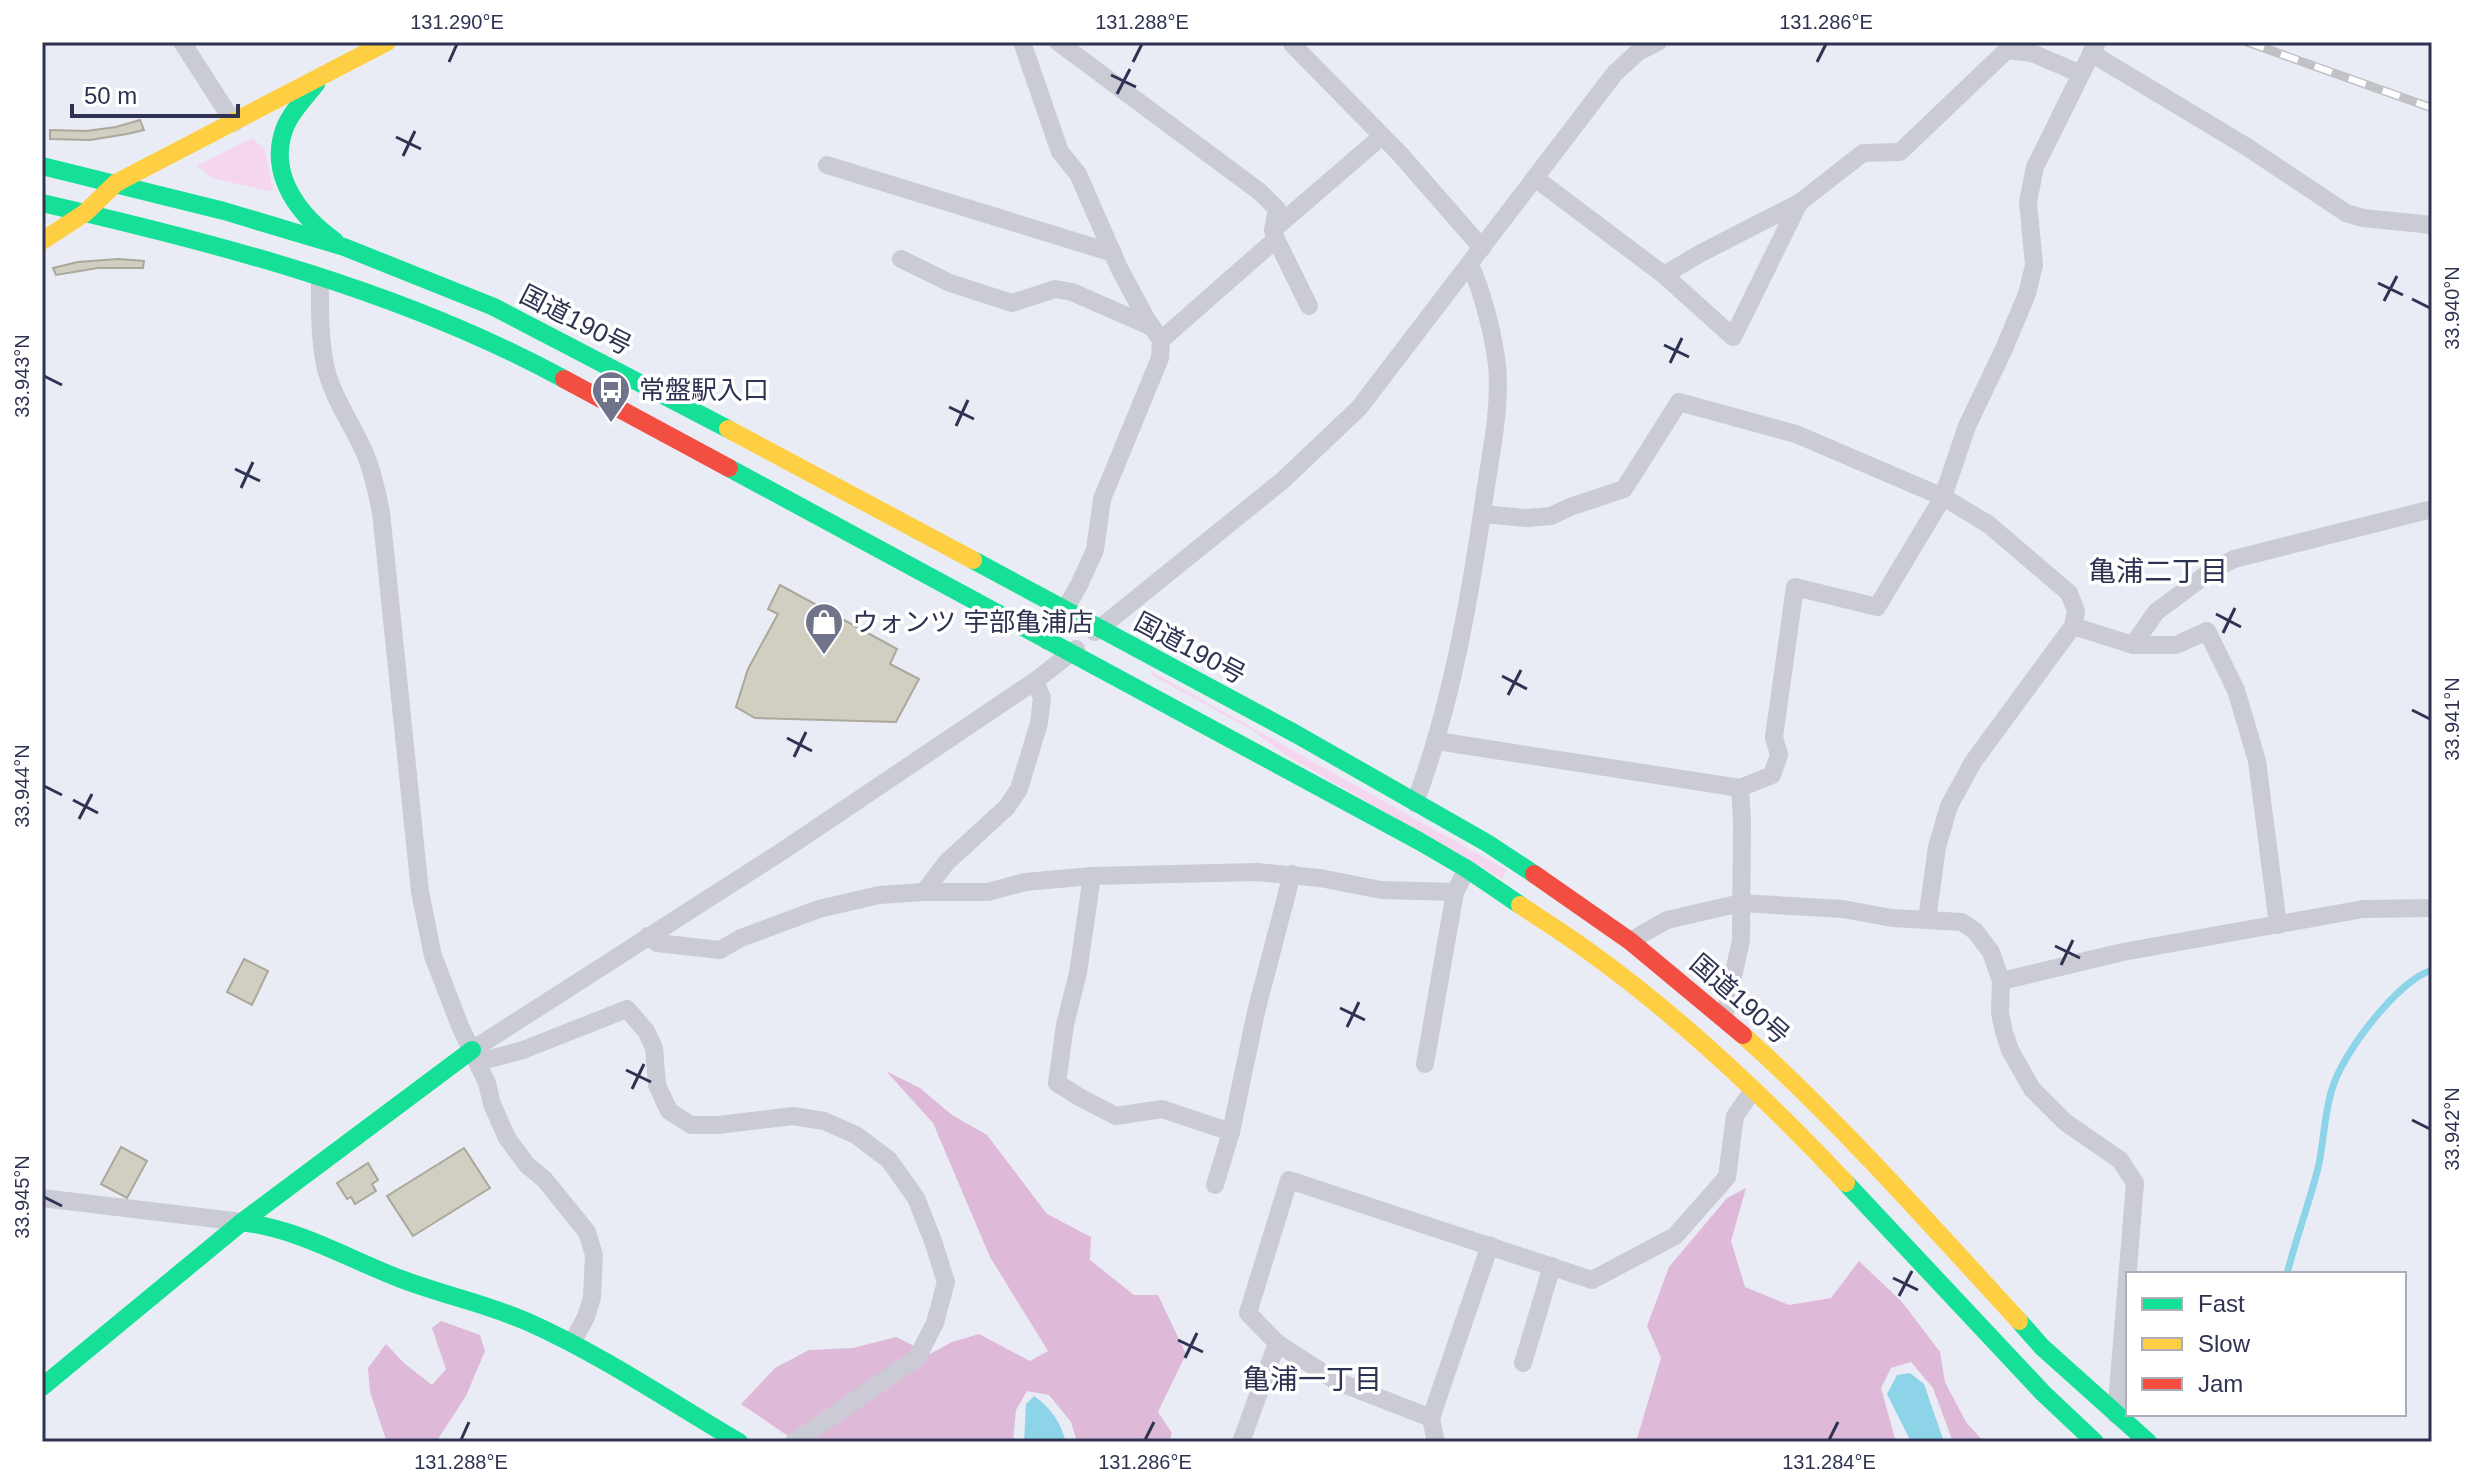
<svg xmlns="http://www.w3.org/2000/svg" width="2474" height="1484" font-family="Helvetica,'Noto Sans JP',sans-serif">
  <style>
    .green { fill: #f4d7ef }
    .forest { fill: #debad8 }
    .water { fill: #8ed4e9 }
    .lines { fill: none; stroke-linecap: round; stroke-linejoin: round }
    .stream { stroke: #8ed4e9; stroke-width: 7 }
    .building { fill: #d1cfc2; stroke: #aba89b; stroke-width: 2 }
    .street { stroke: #cacbd4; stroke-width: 18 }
    .fast { stroke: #16e098; stroke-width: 18 }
    .slow { stroke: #ffcf43; stroke-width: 18 }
    .jam { stroke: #f24e42; stroke-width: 18 }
    .rail-casing { stroke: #c0c2c6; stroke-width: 9 }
    .rail { stroke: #fff; stroke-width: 6; stroke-dasharray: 18; stroke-linecap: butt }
    .ticks { fill: none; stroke: #2f3352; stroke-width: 3 }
    .labels { text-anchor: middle; stroke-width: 7; stroke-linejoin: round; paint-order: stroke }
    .street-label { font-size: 26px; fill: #2f3352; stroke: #fff }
    .poi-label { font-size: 26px; fill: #2f3352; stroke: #fff; text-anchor: start }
    .neighbourhood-label { font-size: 28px; fill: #2f3352; stroke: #fff }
    .neatline { fill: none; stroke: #2f3352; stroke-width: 3 }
    .ticks-label { font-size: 20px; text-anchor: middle; fill: #2f3352 }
  </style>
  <rect width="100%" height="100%" fill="#eaecf5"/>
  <g class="green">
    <path d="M252,138L265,149L273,190L268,191L212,178L197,166Z"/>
    <path d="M1151,671L1507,870L1502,879L1287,756L1252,730L1151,675Z"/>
  </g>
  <g class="forest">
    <path d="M886,1071L920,1088L952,1115L987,1135L1047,1214L1091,1237L1090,1260L1134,1295H1158L1186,1354L1158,1412L1172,1433L1169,1442H1077L1071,1422L1049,1395L1027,1391L1016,1410L1013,1442H797L741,1404L775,1368L809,1350L853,1348L896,1337L930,1354L952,1342L979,1334L1030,1361L1048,1351L990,1257L933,1123Z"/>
    <path d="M1746,1188L1731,1241L1745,1287L1789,1305L1831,1298L1859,1261L1903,1303L1940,1352L1945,1382L1966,1422L1984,1442H1953L1933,1388L1911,1362L1891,1368L1881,1388L1896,1442H1636L1661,1358L1647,1326L1669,1267L1727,1198Z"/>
    <path d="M441,1321L480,1335L485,1351L466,1396L436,1442H387L370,1392L368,1368L386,1344L404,1363L432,1385L446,1369L432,1328Z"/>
  </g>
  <g class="water">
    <path d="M1910,1373L1924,1384L1944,1442H1911L1887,1394L1897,1375Z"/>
    <path d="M1034,1396C1051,1408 1060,1421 1066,1442H1024L1026,1404Z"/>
  </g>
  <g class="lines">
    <path class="stream" d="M2287,1274C2296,1238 2309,1204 2318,1168C2324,1142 2324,1115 2332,1089C2342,1054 2397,981 2432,970"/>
  </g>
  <g class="building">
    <path d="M140,120L144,130L127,134L90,140L50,139V130L86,131L116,127Z"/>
    <path d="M118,259L144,261L143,268H98L56,275L53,268L78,262Z"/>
    <path d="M780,585L897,649L890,664L919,679L896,722L755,718L736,707L748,669L778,614L768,609Z"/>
    <path d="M244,959L268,971L252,1005L227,992Z"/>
    <path d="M121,1147L147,1161L127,1198L101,1184Z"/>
    <path d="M464,1148L490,1188L413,1236L387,1196Z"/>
    <path d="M368,1163L378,1180L372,1184L376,1191L355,1204L351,1197L347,1199L337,1183Z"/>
  </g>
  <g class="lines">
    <g class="street">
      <path d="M182,42L234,123"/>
      <path d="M1022,42L1060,152L1078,174L1119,268L1147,320L1161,340L1160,358L1102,499L1095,550L1079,585L1047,641"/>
      <path d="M1058,42L1260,192L1277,209L1273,230L1276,239L1161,340"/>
      <path d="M1292,42V44L1400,154L1482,248"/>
      <path d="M2091,53L2247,147L2346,213L2363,218L2432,225"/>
      <path d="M827,165L1113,253"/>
      <path d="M1535,178L1664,275L1733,337L1799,203L1863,153L1900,152L2007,50L2032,53L2081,74"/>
      <path d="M1273,230L1382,136"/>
      <path d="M1276,239L1309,306"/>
      <path d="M901,259L950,283L1012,303L1055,289L1072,292L1152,327"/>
      <path d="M1664,275L1701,253L1799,203"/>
      <path d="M320,277C320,307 319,339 326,369C333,397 350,421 362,447C372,468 376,489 381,512L420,892L433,956L460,1026L487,1083L492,1104L507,1138L527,1165L544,1179L587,1232L594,1255L592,1297L586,1317L572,1343"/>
      <path d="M2073,626L2133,645L2156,612L2211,571L2234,559L2432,509"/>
      <path d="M1095,632L1282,481L1359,408L1615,73L1638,52L1658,42"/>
      <path d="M2133,645H2176L2207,631L2236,690L2257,761L2278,925"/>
      <path d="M1437,741L1740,788L1772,775L1779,755L1774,737L1795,587L1877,607L1943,497L1796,434L1679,402L1624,489L1570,507L1551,516L1527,518L1482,514"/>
      <path d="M1415,803C1452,703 1470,598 1485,493C1491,451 1501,408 1497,365C1494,338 1482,289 1470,265"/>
      <path d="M1092,876L1078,973L1065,1025L1057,1083L1081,1098L1116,1116L1162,1109L1231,1132"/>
      <path d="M924,892L947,862L1007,807L1019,789L1039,723L1042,698L1035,681"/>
      <path d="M1927,920L1937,847L1949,806L1973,762L2073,626L2076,611L2069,593L1988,524L1943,497L1967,426L2003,351L2027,294L2034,265L2028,202L2035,167L2097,42"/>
      <path d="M648,936L657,943L720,950L741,938L819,909L879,895L924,892H988L1025,882L1092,876L1257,872L1320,878L1381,890L1455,892L1467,869"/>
      <path d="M1630,941L1667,920L1741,903L1843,909L1892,918L1962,922L1975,931L1991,952L2001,981L2123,952L2363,909L2432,908"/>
      <path d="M2001,981L2000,1013L2004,1032L2010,1050L2032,1089L2065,1122L2120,1160L2135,1183L2116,1415"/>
      <path d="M1724,1018L1741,940L1742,821L1740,788"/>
      <path d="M472,1050L781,852L1035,681L1076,649"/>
      <path d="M478,1062L523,1050L627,1009L646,1031L654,1048L657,1085L669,1111L691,1125H718L793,1116L824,1121L856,1135L889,1160L916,1198L933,1241L946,1282L935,1323L917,1358L794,1442"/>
      <path d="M1425,1064L1455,892"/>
      <path d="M1215,1185L1231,1132L1256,1012L1292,874"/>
      <path d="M42,1198L242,1222"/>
      <path d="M1490,1245L1431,1418L1336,1381L1277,1343L1248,1313L1289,1180L1592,1280L1675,1236L1727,1177L1735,1116L1753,1090"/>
      <path d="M1523,1363L1552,1266"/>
      <path d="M1431,1418L1436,1442"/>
      <path d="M1241,1442L1277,1343"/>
    </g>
    <g class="fast">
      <path d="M316,84C305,98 290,113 284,130C268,176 300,216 335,241"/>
      <path d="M42,166L224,211L344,247L494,307L728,429"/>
      <path d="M42,203C221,244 402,291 564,379"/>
      <path d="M729,468L1419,841L1467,869L1520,905"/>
      <path d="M973,560L1296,734L1487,843L1534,874"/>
      <path d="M1846,1183L2043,1393L2095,1442"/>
      <path d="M242,1222C302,1230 346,1258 401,1279C443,1295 487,1304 528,1322C602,1355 669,1401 739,1442"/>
      <path d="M2019,1321L2042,1347L2148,1442"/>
      <path d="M42,1387L242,1222L472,1050"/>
    </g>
    <g class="slow">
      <path d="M116,183L387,42"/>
      <path d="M42,241L85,213L116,183"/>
      <path d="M728,429L973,560"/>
      <path d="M1520,905C1544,921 1568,936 1591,953C1684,1020 1768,1100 1846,1183"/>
      <path d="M1743,1035C1842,1124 1929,1223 2019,1321"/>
    </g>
    <g class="jam">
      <path d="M564,379L729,468"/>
      <path d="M1534,874L1630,941L1743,1035"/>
    </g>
    <g class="rail-casing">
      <path id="rail" d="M2247,42L2432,108"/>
    </g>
    <use href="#rail" class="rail"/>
  </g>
  <path class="ticks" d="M449,62L457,44M1133,62L1142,44M1817,62L1826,44M1111,75L1136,87M1117,94L1130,69M396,137L421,149M403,156L415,131M2378,283L2403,295M2412,299L2430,308M2384,301L2397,276M1664,345L1689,357M1670,363L1682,338M44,376L62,385M949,407L974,419M956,426L968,400M235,469L260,481M241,488L253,462M2216,614L2241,627M2223,633L2235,608M1502,676L1527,689M1508,695L1521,670M2412,710L2430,719M787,738L812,751M794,757L806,732M44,786L62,795M73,800L98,813M79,819L92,794M2055,946L2080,958M2061,965L2073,940M1340,1008L1365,1020M1347,1027L1359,1002M626,1070L651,1082M632,1089L644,1064M2412,1120L2430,1129M44,1197L62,1206M1893,1278L1918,1290M1899,1296L1912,1271M1178,1340L1203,1352M1185,1358L1197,1333M461,1440L469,1422M1145,1440L1154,1422M1829,1440L1838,1422"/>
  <defs>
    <g id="bus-pin" transform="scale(2)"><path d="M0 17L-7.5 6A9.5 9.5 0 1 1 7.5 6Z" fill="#70748b" stroke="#fff"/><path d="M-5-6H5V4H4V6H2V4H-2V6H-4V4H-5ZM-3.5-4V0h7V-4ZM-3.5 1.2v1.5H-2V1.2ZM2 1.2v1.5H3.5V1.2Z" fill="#fff"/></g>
    <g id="shop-pin" transform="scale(2)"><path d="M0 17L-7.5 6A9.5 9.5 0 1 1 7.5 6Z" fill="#70748b" stroke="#fff"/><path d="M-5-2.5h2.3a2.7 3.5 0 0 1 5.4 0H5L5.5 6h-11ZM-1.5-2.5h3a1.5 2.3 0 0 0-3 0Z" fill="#fff"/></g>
  </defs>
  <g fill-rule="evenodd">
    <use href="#bus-pin" x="611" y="390"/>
    <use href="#shop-pin" x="824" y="622"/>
  </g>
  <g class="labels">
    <g class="street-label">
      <text transform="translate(576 320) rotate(27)" y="9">国道190号</text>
      <text transform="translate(1190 648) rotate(28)" y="9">国道190号</text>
      <text transform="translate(1740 999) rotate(41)" y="9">国道190号</text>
    </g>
    <g class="poi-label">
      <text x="639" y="399">常盤駅入口</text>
      <text x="852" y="631">ウォンツ 宇部亀浦店</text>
    </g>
    <g class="neighbourhood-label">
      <text x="2158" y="581">亀浦二丁目</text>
      <text x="1312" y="1389">亀浦一丁目</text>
    </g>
  </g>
  <rect width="2474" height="1484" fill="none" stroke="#ffffff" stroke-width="88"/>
  <rect x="2126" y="1272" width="280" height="144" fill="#ffffff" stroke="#acadba" stroke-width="2"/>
  <rect x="2142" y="1298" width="40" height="12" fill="#16e098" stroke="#acadba" stroke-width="2"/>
  <text x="2198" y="1312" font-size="24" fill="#2f3352">Fast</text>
  <rect x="2142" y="1338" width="40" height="12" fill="#ffcf43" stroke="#acadba" stroke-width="2"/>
  <text x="2198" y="1352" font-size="24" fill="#2f3352">Slow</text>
  <rect x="2142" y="1378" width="40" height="12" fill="#f24e42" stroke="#acadba" stroke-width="2"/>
  <text x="2198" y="1392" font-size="24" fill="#2f3352">Jam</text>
  <path d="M72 104v12h166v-12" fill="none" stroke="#2f3352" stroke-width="4"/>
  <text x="84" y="104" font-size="24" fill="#2f3352" stroke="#ffffff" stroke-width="6" paint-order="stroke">50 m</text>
  <rect x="44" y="44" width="2386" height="1396" class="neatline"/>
  <g class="ticks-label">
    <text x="457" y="29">131.290°E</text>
    <text x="1142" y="29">131.288°E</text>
    <text x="1826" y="29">131.286°E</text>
    <text transform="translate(2452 308) rotate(-90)" y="7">33.940°N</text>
    <text transform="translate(22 376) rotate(-90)" y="7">33.943°N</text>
    <text transform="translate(2452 719) rotate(-90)" y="7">33.941°N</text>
    <text transform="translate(22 786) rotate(-90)" y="7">33.944°N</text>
    <text transform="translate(2452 1129) rotate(-90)" y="7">33.942°N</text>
    <text transform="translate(22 1197) rotate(-90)" y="7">33.945°N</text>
    <text x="461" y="1469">131.288°E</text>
    <text x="1145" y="1469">131.286°E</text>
    <text x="1829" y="1469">131.284°E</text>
  </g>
</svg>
